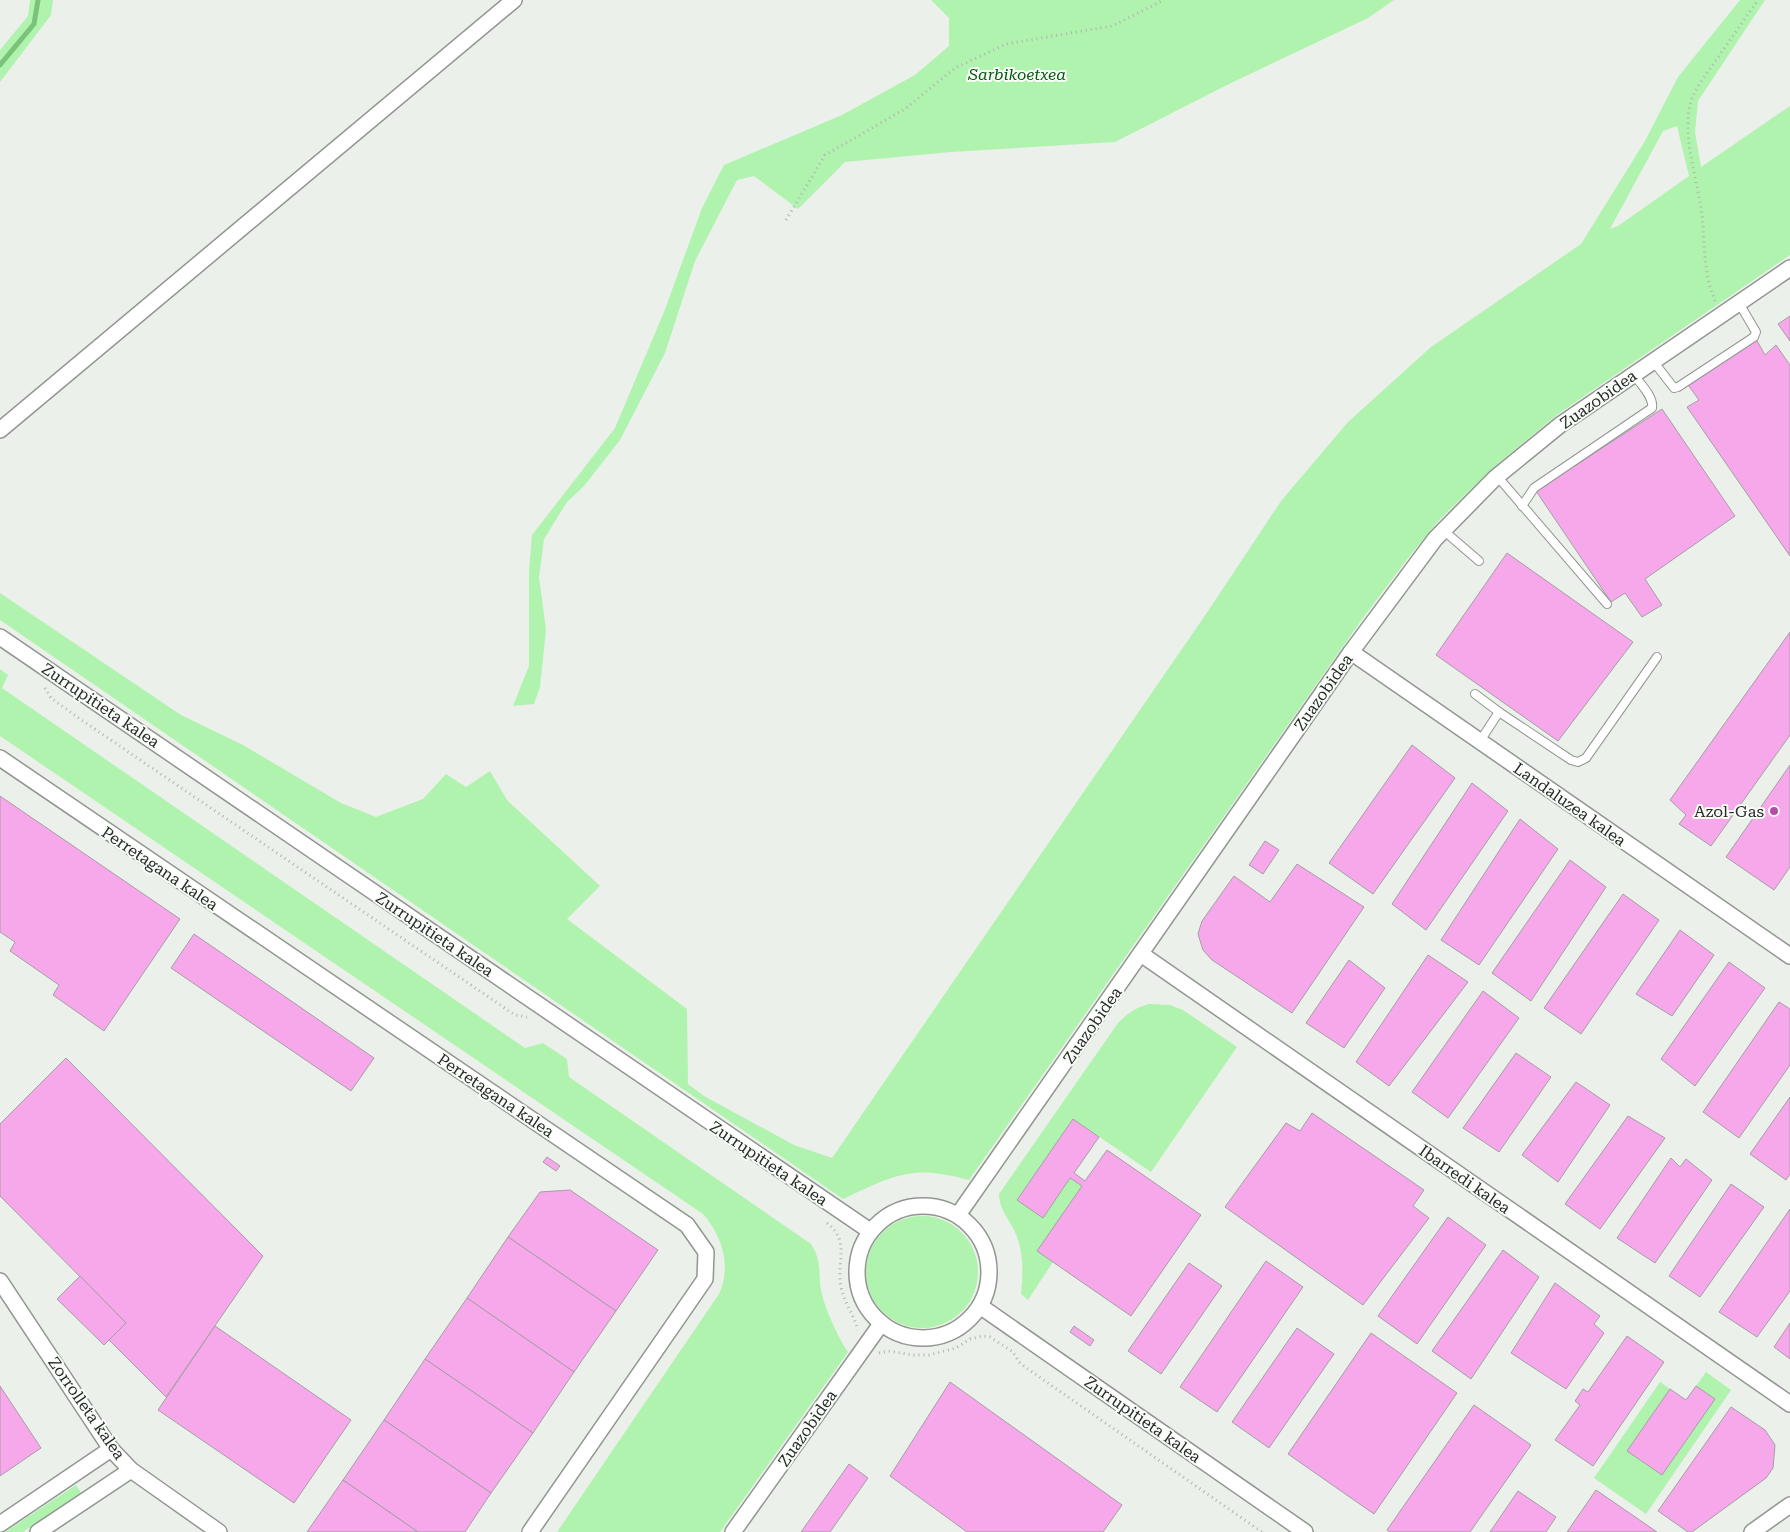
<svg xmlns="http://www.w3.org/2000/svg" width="1790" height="1532" font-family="'Roboto Serif',serif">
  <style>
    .green { fill: #b0f3ae; fill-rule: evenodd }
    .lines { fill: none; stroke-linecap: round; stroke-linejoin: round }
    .stream { stroke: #7bc37b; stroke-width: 5 }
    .building { fill: #f6a8eb; stroke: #a49fa3 }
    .service-casing { stroke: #929691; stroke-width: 10 }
    .minor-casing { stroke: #929691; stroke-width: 18 }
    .path { stroke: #b0b4b0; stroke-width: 3; stroke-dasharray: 1 4; stroke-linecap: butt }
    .service { stroke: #fff; stroke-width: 8 }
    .minor { stroke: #fff; stroke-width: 15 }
    .poi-dot { fill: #b64bab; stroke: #f8fdf8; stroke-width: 2 }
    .labels { text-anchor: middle; stroke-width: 4; stroke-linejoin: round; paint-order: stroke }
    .park-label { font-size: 16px; font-style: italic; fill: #075712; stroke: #f8fdf8 }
    .street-label { font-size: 16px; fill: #272927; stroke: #f8fdf8 }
    .poi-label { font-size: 16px; fill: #272927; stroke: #f8fdf8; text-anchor: end }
  </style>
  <rect width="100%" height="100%" fill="#ebf0eb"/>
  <g class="green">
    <path d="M30,0H53L51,15L0,82V50L28,16Z"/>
    <path d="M931,0H1394L1368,18L1227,85L1115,142L951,152L845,162L798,209L754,176L737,180L695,261L665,353L620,440L584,486L567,502L544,539L539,577L546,630L540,687L534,704L513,706L529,666V571L532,535L615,428L664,312L702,208L724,165L842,115L915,75L949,46V18Z"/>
    <path d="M1740,0H1765L1698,101L1695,132L1701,167L1790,106V255L1558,414L1496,465L1440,519L1408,558L1360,622L969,1180C952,1176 933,1171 915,1173C890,1175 865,1189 843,1199L0,620V593L181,715L243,745L341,803L376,817L423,799L446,774L466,787L490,771L507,800L600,886L567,919L687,1009L688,1084L704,1096L794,1145L832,1158L1208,611L1281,501L1348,422L1431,347L1581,244L1645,141L1678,77ZM1677,126L1689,176L1618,226L1610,229L1663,131Z"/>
    <path d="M0,669L8,675L2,688L525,1048L543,1043L567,1059L569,1077L811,1244C822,1261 818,1272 821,1290C824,1307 838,1337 848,1352L720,1532H557L719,1294C732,1266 722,1236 703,1214L0,736Z"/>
    <path d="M1149,1004L1170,1005L1183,1010L1237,1047L1151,1172L1073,1119L1017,1199L1043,1218L1070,1178L1082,1186L1037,1251L1053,1262L1028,1300L1021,1294C1023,1273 1024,1252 1015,1232C1009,1219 999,1209 999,1194L1118,1023C1128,1013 1135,1008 1149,1004Z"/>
    <circle cx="922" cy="1272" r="56"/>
    <path d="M1706,1372L1731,1390L1646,1514L1594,1478L1660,1382L1670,1389L1627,1451L1662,1475L1714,1399L1696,1386Z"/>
    <path d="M76,1485L81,1493L23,1532H5Z"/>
  </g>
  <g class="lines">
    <path class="stream" d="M0,65L34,24L38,0"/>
  </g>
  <g class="building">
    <path d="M1790,316V341L1778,324Z"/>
    <path d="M1756,339L1765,355L1776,345L1790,365V556L1687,407L1699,400L1688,385Z"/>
    <path d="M1662,409L1735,516L1645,579L1662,605L1642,617L1625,593L1611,602L1536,491Z"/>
    <path d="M1507,553L1633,642L1558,741L1436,655Z"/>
    <path d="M1790,632V735L1711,846L1679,824L1686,815L1670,800Z"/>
    <path d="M1412,745L1455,778L1373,894L1329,863Z"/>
    <path d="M1790,765V867L1774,890L1726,857Z"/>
    <path d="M1472,783L1508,811L1426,930L1392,904Z"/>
    <path d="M0,796L180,919L104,1031L53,995L59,985L10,951L15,942L0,932Z"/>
    <path d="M1520,819L1558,849L1479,965L1441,940Z"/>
    <path d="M1265,841L1279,850L1263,874L1249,865Z"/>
    <path d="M1570,860L1606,887L1531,1001L1492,973Z"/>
    <path d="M1297,864L1364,907L1292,1013L1212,960L1203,950L1198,934L1202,921L1234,876L1270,902Z"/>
    <path d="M1623,894L1659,920L1581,1034L1544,1008Z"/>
    <path d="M1680,930L1714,955L1672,1016L1636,994Z"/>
    <path d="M194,934L374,1058L351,1091L171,968Z"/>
    <path d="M1428,955L1468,982L1389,1086L1356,1062Z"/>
    <path d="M1349,960L1385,988L1344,1048L1306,1023Z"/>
    <path d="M1729,962L1765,988L1695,1086L1661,1059Z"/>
    <path d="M1483,991L1519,1018L1448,1118L1412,1092Z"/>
    <path d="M1779,1002L1790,1009V1065L1739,1138L1703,1112Z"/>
    <path d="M1516,1053L1551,1077L1499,1152L1463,1128Z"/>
    <path d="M66,1058L263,1256L166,1397L109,1340L126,1323L0,1196V1124Z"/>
    <path d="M1576,1082L1610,1105L1558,1182L1522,1155Z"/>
    <path d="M1790,1097V1174L1786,1180L1750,1154Z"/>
    <path d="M1312,1113L1424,1190L1413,1206L1429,1218L1363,1305L1225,1207L1286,1123L1300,1131Z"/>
    <path d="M1628,1116L1665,1138L1600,1229L1565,1204Z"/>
    <path d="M1073,1119L1099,1137L1074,1173L1085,1181L1107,1150L1201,1215L1131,1316L1037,1251L1082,1186L1070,1178L1043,1218L1017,1200Z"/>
    <path d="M547,1157L560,1166L556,1171L543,1162Z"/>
    <path d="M1671,1158L1680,1167L1686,1159L1712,1180L1655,1263L1617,1238Z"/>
    <path d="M1731,1184L1764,1207L1700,1297L1669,1276Z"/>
    <path d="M570,1190L658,1250L616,1311L508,1237L540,1192Z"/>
    <path d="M1790,1209V1291L1757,1337L1719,1312Z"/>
    <path d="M1448,1217L1486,1245L1417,1344L1378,1316Z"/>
    <path d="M508,1237L616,1311L574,1372L467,1298Z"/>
    <path d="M1503,1250L1539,1277L1471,1379L1432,1351Z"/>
    <path d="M1266,1261L1303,1287L1217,1412L1180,1387Z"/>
    <path d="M1189,1263L1222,1286L1161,1374L1128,1351Z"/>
    <path d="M80,1276L126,1323L104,1345L57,1299Z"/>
    <path d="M1555,1283L1600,1316L1594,1324L1604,1333L1566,1389L1511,1353Z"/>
    <path d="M467,1298L574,1372L533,1433L425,1359Z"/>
    <path d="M1790,1323V1359L1774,1347Z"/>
    <path d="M215,1326L351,1420L294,1503L158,1410Z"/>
    <path d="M1074,1326L1094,1340L1090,1346L1070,1332Z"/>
    <path d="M1297,1328L1334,1354L1269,1448L1232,1422Z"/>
    <path d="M1371,1333L1457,1393L1374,1514L1288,1454Z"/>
    <path d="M1627,1336L1664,1362L1593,1466L1555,1440L1580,1405L1575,1401L1583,1389L1588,1392Z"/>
    <path d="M425,1359L533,1433L491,1493L384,1420Z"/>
    <path d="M950,1382L1122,1505L1103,1532H967L890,1476Z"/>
    <path d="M0,1386L41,1448L0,1476Z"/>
    <path d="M1696,1386L1715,1399L1662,1475L1627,1451L1670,1389L1686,1400Z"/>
    <path d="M1474,1405L1531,1445L1470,1532H1390L1387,1530Z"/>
    <path d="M1731,1407L1765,1430L1775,1445L1773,1468L1766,1478L1692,1532H1688L1658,1511Z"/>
    <path d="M384,1420L491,1493L465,1532H418L343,1480Z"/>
    <path d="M849,1464L868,1478L830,1532H801Z"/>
    <path d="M343,1480L418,1532H307Z"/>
    <path d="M1596,1490L1657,1532H1567Z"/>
    <path d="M1518,1491L1556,1517L1546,1532H1490Z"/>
  </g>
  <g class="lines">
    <g class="service-casing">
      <g id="service">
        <path d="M1653,361L1674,388L1678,387L1754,337L1756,332L1739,303"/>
        <path d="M1497,476L1607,604"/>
        <path d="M1522,506L1534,488L1652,408C1654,397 1640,383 1633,374"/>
        <path d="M1443,530L1479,561"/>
        <path d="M1475,694L1499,712"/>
        <path d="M1480,741L1499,712L1571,760L1578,762L1586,758L1657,657"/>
      </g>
    </g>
    <g class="minor-casing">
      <g id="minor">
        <path d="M0,430L514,0"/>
        <path d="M0,637L870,1231"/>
        <path d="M1351,652L1790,956"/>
        <path d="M0,758L687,1225L706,1252L705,1279L530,1532"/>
        <path d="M1141,954L1790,1404"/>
        <circle cx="923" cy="1272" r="66"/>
        <path d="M958,1215L1351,652L1435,539L1495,478L1560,425L1790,268"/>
        <path d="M0,1281L111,1449L131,1470L219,1532"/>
        <path d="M980,1306L1305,1532"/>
        <path d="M0,1524L111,1449"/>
        <path d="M38,1532L131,1470"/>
        <path d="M733,1532L881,1324"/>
        <path d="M1752,1532L1790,1505"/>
      </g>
    </g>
    <g class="path">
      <path d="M786,220L825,155L905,109L955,68L1006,44L1112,26L1164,0"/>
      <path d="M1715,301C1703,273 1705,243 1702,214C1698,184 1687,152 1688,122C1688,108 1691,98 1698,86L1758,0"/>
      <path d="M45,688L51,698L80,719L515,1015L527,1017"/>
      <path d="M827,1223C851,1241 836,1263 841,1287C844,1303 854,1315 858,1330"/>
      <path d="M879,1353L888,1351L914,1355H929L956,1348L970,1339L983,1336L990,1337L1013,1352L1019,1362L1025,1367L1262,1532"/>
    </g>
    <use href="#service" class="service"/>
    <use href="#minor" class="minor"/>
  </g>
  <circle class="poi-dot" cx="1774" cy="811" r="5"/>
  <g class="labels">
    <g class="park-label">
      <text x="1017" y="80">Sarbikoetxea</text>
    </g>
    <g class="street-label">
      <text transform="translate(1598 399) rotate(-35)" y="6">Zuazobidea</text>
      <text transform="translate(1323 692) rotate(-55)" y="6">Zuazobidea</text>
      <text transform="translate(101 705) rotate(34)" y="6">Zurrupitieta kalea</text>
      <text transform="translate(1570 804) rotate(35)" y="6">Landaluzea kalea</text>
      <text transform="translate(160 868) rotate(34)" y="6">Perretagana kalea</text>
      <text transform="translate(435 934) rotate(34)" y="6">Zurrupitieta kalea</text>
      <text transform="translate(1092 1025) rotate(-55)" y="6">Zuazobidea</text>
      <text transform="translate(496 1095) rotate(34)" y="6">Perretagana kalea</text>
      <text transform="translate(769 1163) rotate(34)" y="6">Zurrupitieta kalea</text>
      <text transform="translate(1465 1179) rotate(35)" y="6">Ibarredi kalea</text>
      <text transform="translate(87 1408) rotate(55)" y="6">Zorrolleta kalea</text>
      <text transform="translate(1143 1419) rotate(35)" y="6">Zurrupitieta kalea</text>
      <text transform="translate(807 1428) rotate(-55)" y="6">Zuazobidea</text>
    </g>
    <g class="poi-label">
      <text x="1764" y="817">Azol-Gas</text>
    </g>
  </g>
</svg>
